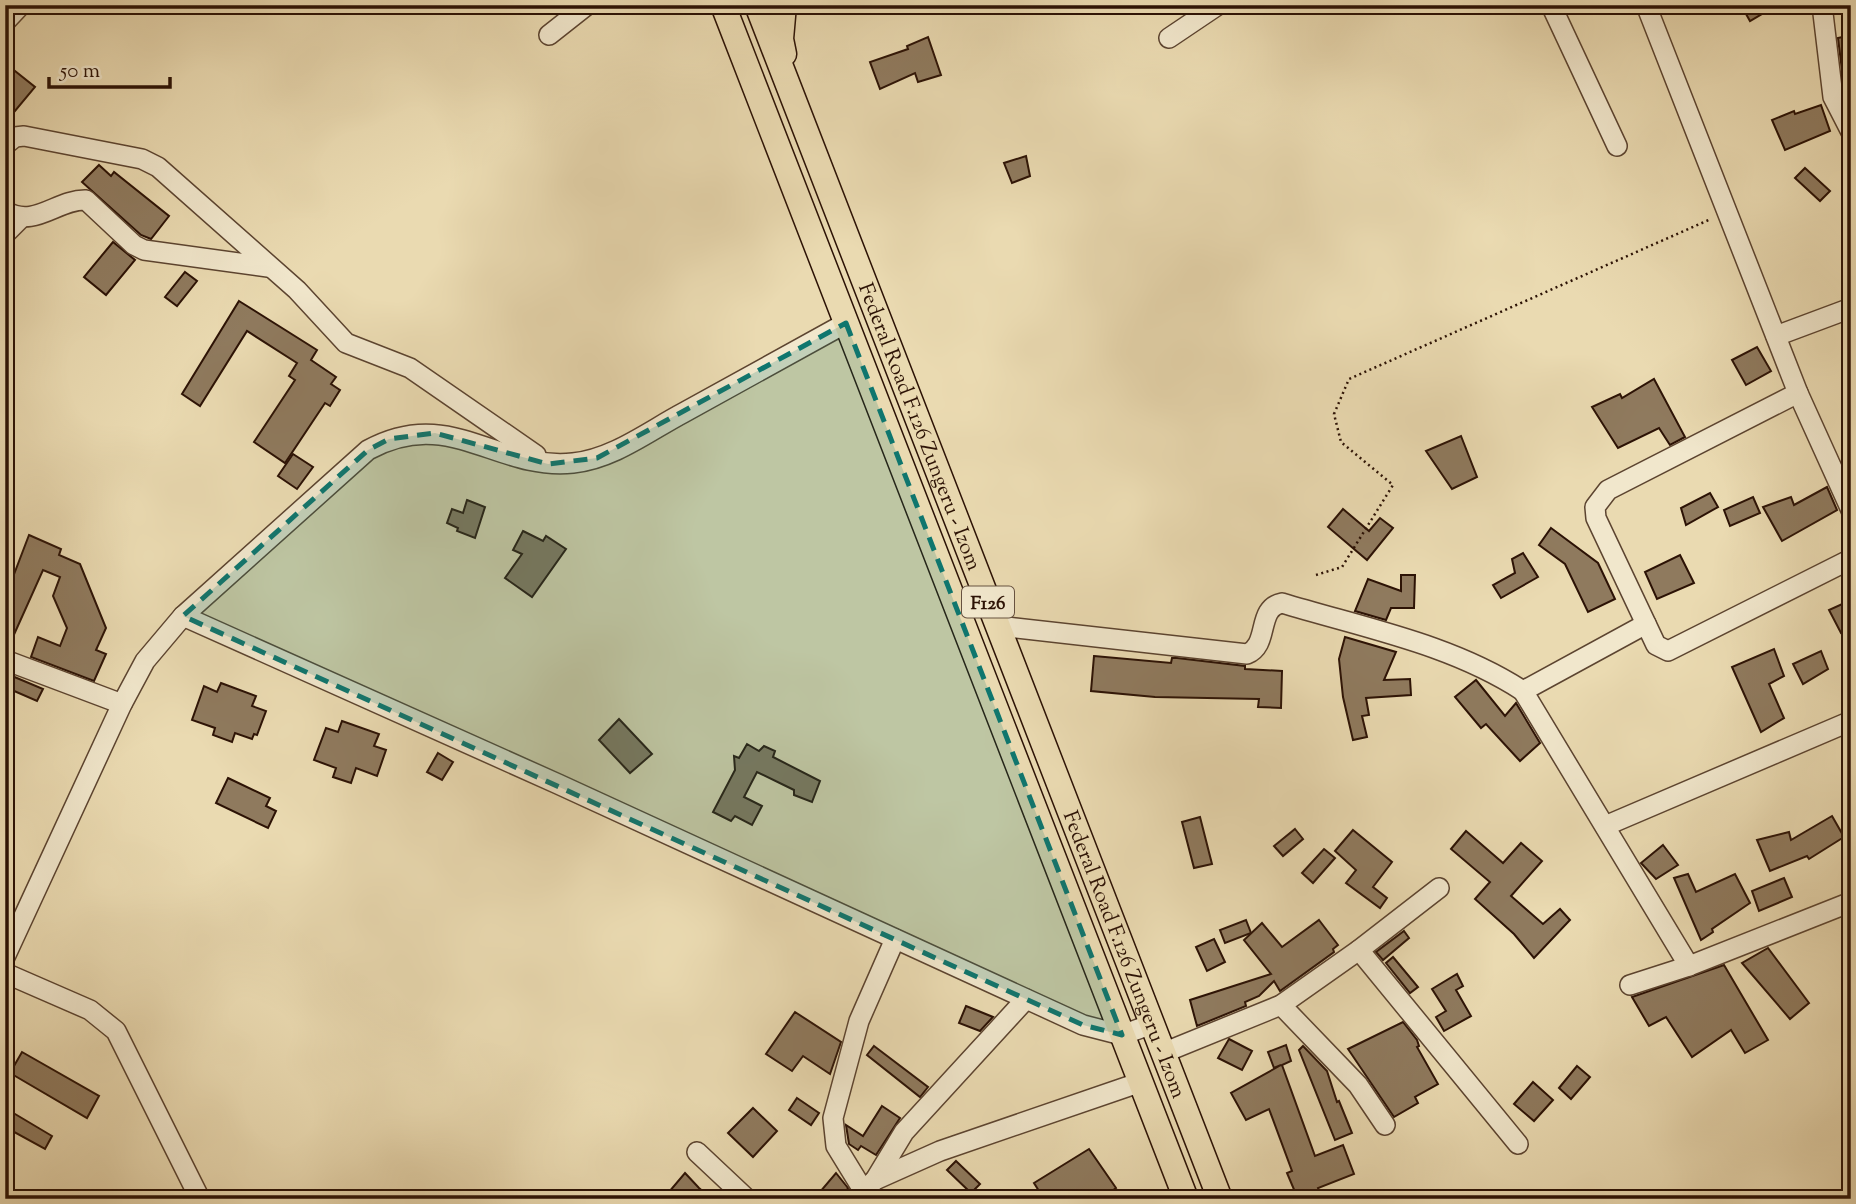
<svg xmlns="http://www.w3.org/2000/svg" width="1856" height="1204" font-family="'Sorts Mill Goudy',serif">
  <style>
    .building { fill: #8f7a5e; stroke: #2c1205; stroke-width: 2 }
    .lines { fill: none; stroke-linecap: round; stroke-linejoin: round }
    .minor-casing { stroke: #5c4430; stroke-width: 22 }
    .major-casing { stroke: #2c1205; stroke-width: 27 }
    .path { stroke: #2c1205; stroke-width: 2.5; stroke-dasharray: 2 3.5; stroke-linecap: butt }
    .minor { stroke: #f1e7cc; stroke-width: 19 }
    .major { stroke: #eadab1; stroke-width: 24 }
    .marked { fill: #0f766e; fill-opacity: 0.2; stroke: #0f766e; stroke-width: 5; stroke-dasharray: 14 9; stroke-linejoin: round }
    .labels { text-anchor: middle; stroke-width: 7; stroke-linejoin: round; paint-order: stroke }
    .shield { fill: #f1e7cc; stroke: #675241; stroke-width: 2 }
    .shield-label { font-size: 19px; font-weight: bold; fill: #2c1205 }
    .street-label { font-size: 21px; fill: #2c1205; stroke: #f1e7cc }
  </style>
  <rect width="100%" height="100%" fill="#eadab1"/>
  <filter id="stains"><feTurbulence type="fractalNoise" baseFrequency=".00286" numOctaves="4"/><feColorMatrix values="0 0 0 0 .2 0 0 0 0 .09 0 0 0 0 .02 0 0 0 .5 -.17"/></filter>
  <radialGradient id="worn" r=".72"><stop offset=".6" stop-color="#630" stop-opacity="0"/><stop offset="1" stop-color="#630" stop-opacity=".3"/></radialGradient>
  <g class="building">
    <path d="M1741,5H1777L1750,21Z"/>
    <path d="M1851,35V68L1842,70L1838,38Z"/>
    <path d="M928,37L941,75L918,82L915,73L880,89L870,62L908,49L907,46Z"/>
    <path d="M5,63L35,87L5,123Z"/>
    <path d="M1821,105L1830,131L1785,150L1772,120L1794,111L1795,114Z"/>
    <path d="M1026,156L1030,176L1012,183L1004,163Z"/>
    <path d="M99,165L111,176L114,172L169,216L151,239L141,235L82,182Z"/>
    <path d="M1805,168L1830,191L1820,201L1795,178Z"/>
    <path d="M113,242L135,260L106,295L84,277Z"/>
    <path d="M185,272L197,281L177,306L165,297Z"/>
    <path d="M239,301L317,350L311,360L336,377L331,384L340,390L330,406L325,403L285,463L254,442L295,380L289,376L297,363L247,331L200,406L182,394Z"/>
    <path d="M1757,347L1771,371L1746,385L1732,360Z"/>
    <path d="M1654,379L1685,437L1670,445L1659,428L1618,448L1592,407L1620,394L1622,398Z"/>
    <path d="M1461,436L1477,477L1452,489L1426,451Z"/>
    <path d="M293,454L313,467L297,489L278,476Z"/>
    <path d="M1827,487L1837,510L1782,541L1763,507L1791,497L1794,505Z"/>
    <path d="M1710,493L1718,507L1686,525L1681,508Z"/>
    <path d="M1753,497L1760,513L1730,526L1724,510Z"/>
    <path d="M467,500L485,507L475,538L457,531L458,528L447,523L452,509L463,513Z"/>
    <path d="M1343,509L1369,531L1380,518L1393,528L1367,560L1328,527Z"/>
    <path d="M1551,528L1598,563L1615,599L1588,612L1565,564L1539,545Z"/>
    <path d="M523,531L543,541L546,536L566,549L532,597L505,578L522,554L513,550Z"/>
    <path d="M29,535L61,549L59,555L80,564L106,628L96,650L106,654L94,681L31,657L38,637L60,646L67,628L53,596L60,577L43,570L8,648H5V598Z"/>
    <path d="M1523,553L1538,577L1501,598L1493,585L1515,573L1512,559Z"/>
    <path d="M1680,555L1694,583L1657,599L1645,572Z"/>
    <path d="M1401,575H1415L1414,608H1391L1386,620L1355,611L1368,579L1401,591Z"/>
    <path d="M1851,600V629L1841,633L1829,610Z"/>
    <path d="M1345,637L1396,652L1384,680L1410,679L1411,695L1366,698L1369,715L1362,716L1367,737L1353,740L1343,697L1339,659Z"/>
    <path d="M1774,649L1784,676L1769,684L1784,718L1761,732L1732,667Z"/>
    <path d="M1821,651L1828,669L1803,684L1793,664Z"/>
    <path d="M1094,656L1171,663L1172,658H1177L1245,666V669L1282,671L1281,708L1258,707L1259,699L1155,697L1091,691Z"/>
    <path d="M5,673L43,689L37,701L5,687Z"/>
    <path d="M1476,680L1505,716L1516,703L1540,743L1520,761L1486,724L1481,728L1455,697Z"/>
    <path d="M221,683L256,696L252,706L266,711L257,735L254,734L252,739L235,733L232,742L213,735L215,728L192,720L204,686L217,692Z"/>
    <path d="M619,719L652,754L630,773L599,740Z"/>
    <path d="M342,721L379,734L374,746L386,750L377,776L356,768L351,783L333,777L336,768L314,760L326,728L338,732Z"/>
    <path d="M747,744L759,751L764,746L775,751L773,757L820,781L812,802L794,795V790L757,772L744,797L762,806L752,825L735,816L731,821L713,812L735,770L734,756L739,758Z"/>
    <path d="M438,753L453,762L442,780L427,772Z"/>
    <path d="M228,778L270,798L266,806L276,811L268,828L216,803Z"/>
    <path d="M1832,816L1844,837L1809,859L1807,856L1770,871L1757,840L1789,832L1791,840Z"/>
    <path d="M1200,817L1212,864L1194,868L1182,822Z"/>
    <path d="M1295,829L1303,839L1283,856L1274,846Z"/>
    <path d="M1353,830L1392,862L1373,887L1387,898L1380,908L1346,883L1356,870L1335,851Z"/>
    <path d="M1466,831L1503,863L1521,843L1542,861L1511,896L1543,924L1560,909L1570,920L1534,958L1514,934L1475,899L1490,882L1451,849Z"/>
    <path d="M1663,845L1678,865L1656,879L1641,863Z"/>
    <path d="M1324,849L1335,858L1313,883L1302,873Z"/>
    <path d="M1688,874L1696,892L1735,874L1750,903L1712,929L1713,932L1701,940L1674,878Z"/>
    <path d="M1784,878L1792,897L1759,911L1752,891Z"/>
    <path d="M1246,920L1251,933L1225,943L1220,930Z"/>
    <path d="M1319,920L1338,945L1333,949L1334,952L1280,991L1274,981L1259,996L1245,1002L1246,1006L1197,1026L1190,1000L1271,974L1244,940L1262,923L1282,947Z"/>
    <path d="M1404,931L1409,938L1383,960L1376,952Z"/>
    <path d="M1214,939L1225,962L1207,971L1196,947Z"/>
    <path d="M1768,948L1809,1003L1790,1019L1742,963Z"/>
    <path d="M1393,957L1418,987L1410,993L1386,963Z"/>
    <path d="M1724,965L1768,1040L1745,1053L1731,1030L1692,1057L1666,1017L1649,1026L1632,997Z"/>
    <path d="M1457,974L1463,986L1456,990L1471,1016L1444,1031L1436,1017L1446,1011L1432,989Z"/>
    <path d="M966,1006L993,1017L980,1031L959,1023Z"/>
    <path d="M795,1012L841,1042L830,1074L803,1056L792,1071L766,1054Z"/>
    <path d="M1403,1022L1417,1040L1419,1046L1417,1047L1438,1084L1415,1097L1418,1103L1394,1117L1348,1049Z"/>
    <path d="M1229,1039L1252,1051L1242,1070L1218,1058Z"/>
    <path d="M1286,1045L1291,1061L1282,1065L1315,1156L1343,1145L1354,1174L1318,1188L1322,1199H1298L1287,1173L1292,1171L1269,1109L1246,1120L1231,1093L1281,1065L1274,1068L1268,1052Z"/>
    <path d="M874,1046L928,1087L920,1097L867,1055Z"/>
    <path d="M1303,1046L1327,1071L1337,1102L1339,1101L1352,1133L1335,1140L1299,1050Z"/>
    <path d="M22,1052L99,1096L87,1118L10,1073Z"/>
    <path d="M1577,1066L1590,1077L1571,1099L1559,1088Z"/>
    <path d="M1533,1082L1553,1100L1534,1121L1514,1104Z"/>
    <path d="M797,1098L819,1113L811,1125L789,1110Z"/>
    <path d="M882,1106L900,1118L876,1155L861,1146L858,1150L849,1144L846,1125L863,1136Z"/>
    <path d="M753,1108L777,1131L753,1157L728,1133Z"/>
    <path d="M10,1111L52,1136L45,1149L5,1127Z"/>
    <path d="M1089,1149L1116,1188L1101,1199H1044L1034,1183Z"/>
    <path d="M956,1161L980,1184L971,1193L947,1170Z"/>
    <path d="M685,1173L699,1188L712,1199H663Z"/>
    <path d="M836,1173L848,1188L842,1199H814Z"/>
  </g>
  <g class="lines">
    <g class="minor-casing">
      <g id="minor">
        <path d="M1551,5L1617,146"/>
        <path d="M1646,5L1798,393L1851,510"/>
        <path d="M1822,5L1833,97L1851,132"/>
        <path d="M5,22L21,5"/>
        <path d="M549,35L587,5"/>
        <path d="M1169,38L1218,5"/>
        <path d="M5,145L15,137L24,136L142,159L158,167L297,290L346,343L410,368L536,455"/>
        <path d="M5,211C35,229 57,199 86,200L134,245L144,250L268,267"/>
        <path d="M5,234L22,217"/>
        <path d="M1776,336L1851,308"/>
        <path d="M1798,393L1608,490L1595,507L1596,518L1656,645L1668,651L1851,559"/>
        <path d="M183,616L558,784L1083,1025L1122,1035L1152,1024"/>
        <path d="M1646,624L1523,691L1689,966"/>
        <path d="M998,626L1247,654C1270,645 1256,608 1282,603C1364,628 1451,644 1523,691"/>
        <path d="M5,660L122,704"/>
        <path d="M1605,826L1851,721"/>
        <path d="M1359,950L1518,1144"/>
        <path d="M5,957L122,704L145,661L183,616L368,450C450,405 496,471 573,463C613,459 649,431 683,413C738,383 792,353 846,323"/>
        <path d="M5,973L90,1010L116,1031L200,1199"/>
        <path d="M1630,985L1689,966L1851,902"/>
        <path d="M1281,1005L1358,1085L1385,1125"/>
        <path d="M1163,1053L1281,1005L1359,950L1439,888"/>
        <path d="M697,1152L747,1199"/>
        <path d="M875,1180L904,1132L1026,999"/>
        <path d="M863,1190L836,1146L833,1118L859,1021L895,939"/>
        <path d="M854,1199L875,1180L940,1151L1141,1082"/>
      </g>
    </g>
    <g class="major-casing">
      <g id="major">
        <path d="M723,5L1186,1199"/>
        <path id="s1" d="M757,5L1220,1199"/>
        <path d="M784,54L781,39L784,5"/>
      </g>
    </g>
    <path class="path" d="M1316,575L1342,567L1393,485L1341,442L1334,414L1349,379L1711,219"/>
    <use href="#minor" class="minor"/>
    <use href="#major" class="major"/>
  </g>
  <path class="marked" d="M846,323L1122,1035L1083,1025L183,616L368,450L389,439L435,433L548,464L597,458Z"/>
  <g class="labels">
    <rect class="shield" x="962" y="586.5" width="52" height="31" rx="5"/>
    <g class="shield-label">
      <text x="988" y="609">F126</text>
    </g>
    <g class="street-label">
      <text dy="7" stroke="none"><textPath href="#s1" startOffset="452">Federal Road F.126 Zungeru - Izom</textPath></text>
      <text dy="7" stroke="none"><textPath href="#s1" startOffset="1018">Federal Road F.126 Zungeru - Izom</textPath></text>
    </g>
  </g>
  <rect width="1856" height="1204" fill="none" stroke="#eadab1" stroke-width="28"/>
  <rect x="7" y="7" width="1842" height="1190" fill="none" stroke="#2c1205" stroke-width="3.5"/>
  <rect x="14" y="14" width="1828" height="1176" fill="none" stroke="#2c1205" stroke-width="2"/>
  <path d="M49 77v10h121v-10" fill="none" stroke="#2c1205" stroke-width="3.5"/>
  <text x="60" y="77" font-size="21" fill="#2c1205" stroke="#f1e7cc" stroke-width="5" paint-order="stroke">50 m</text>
  <rect width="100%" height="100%" filter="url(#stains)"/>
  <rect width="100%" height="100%" fill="url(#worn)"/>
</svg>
